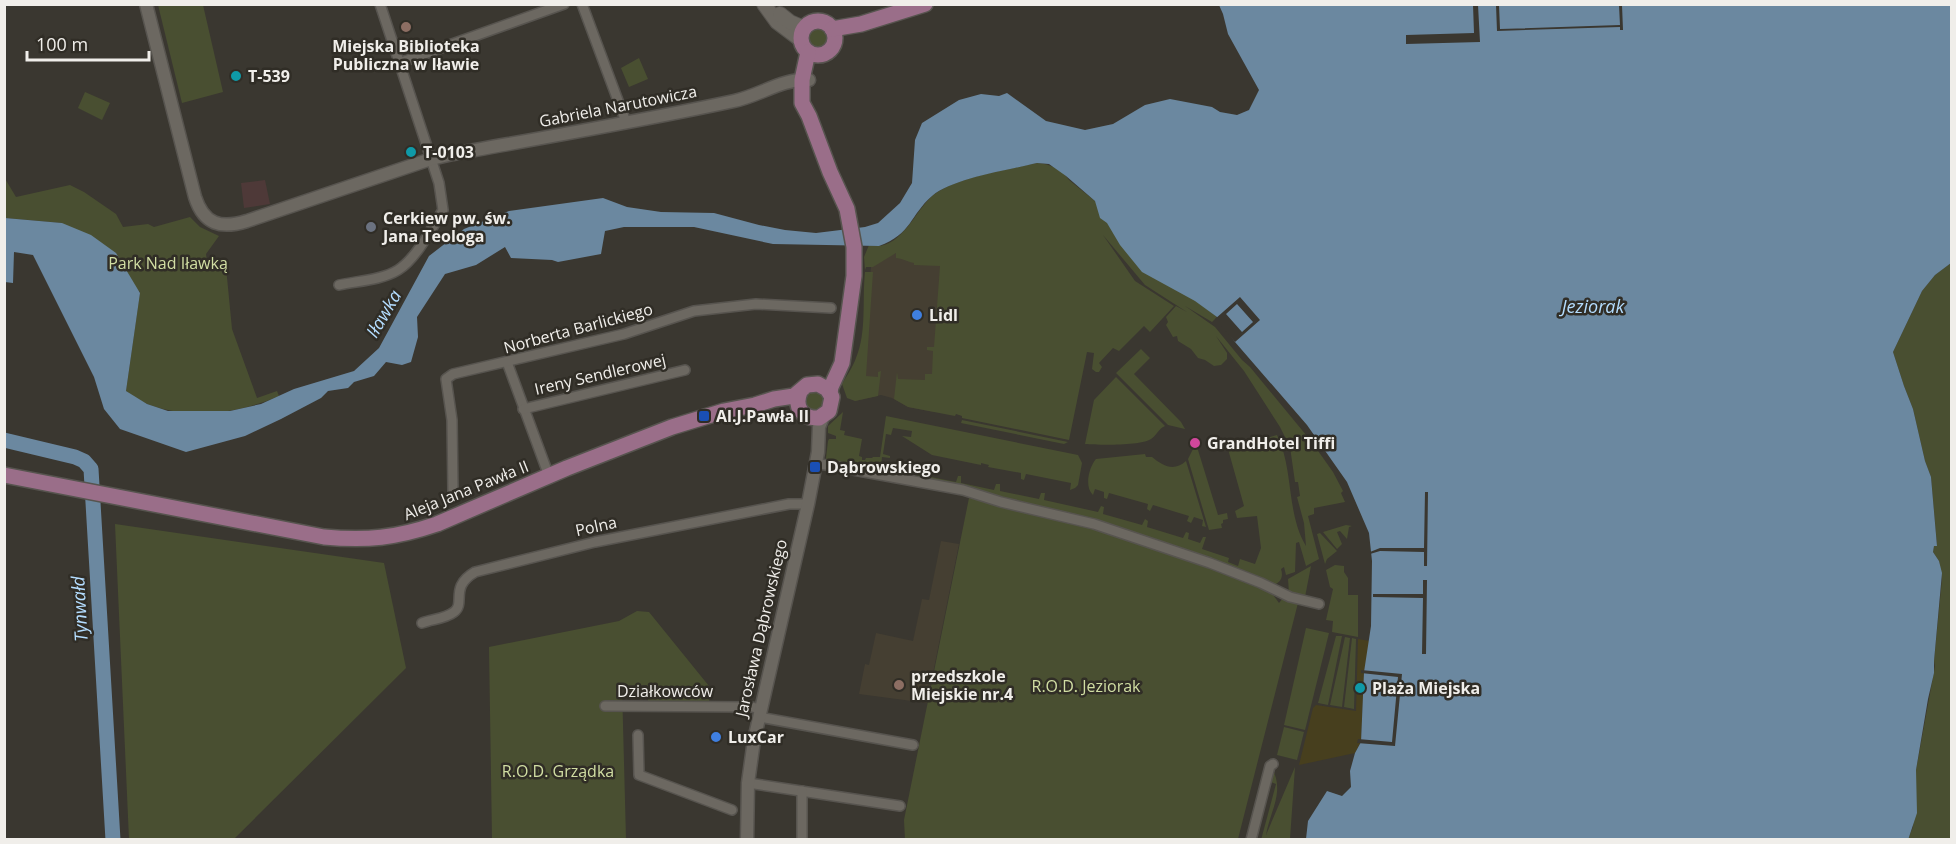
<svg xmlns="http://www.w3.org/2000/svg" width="1956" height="844" font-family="'Open Sans',sans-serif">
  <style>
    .built { fill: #453f32 }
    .industrial { fill: #4e3938 }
    .green { fill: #494f31 }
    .sand { fill: #473f1e }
    .water { fill: #6b88a0 }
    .pier { fill: #3a3730; fill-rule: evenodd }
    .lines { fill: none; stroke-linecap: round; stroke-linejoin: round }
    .river { stroke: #6b88a0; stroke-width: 15 }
    .minor-casing { stroke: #57544f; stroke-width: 12 }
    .tertiary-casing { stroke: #57544f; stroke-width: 15 }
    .secondary-casing { stroke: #57544f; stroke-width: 16 }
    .primary-casing { stroke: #57544f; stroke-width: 18 }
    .minor { stroke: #6c6861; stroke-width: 9 }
    .tertiary { stroke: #6c6861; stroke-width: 12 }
    .secondary { stroke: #6c6861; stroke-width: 14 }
    .primary { stroke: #9a6e89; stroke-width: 15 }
    .education-dot { fill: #8d6e63; stroke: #302d26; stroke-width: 2 }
    .culture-dot { fill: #0f9aa8; stroke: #302d26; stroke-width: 2 }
    .worship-dot { fill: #6b7280; stroke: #302d26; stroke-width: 2 }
    .shop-dot { fill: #3f7fe0; stroke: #302d26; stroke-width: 2 }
    .transit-dot { fill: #1a4fb4; stroke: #302d26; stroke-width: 2 }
    .hotel-dot { fill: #d1479c; stroke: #302d26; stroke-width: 2 }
    .labels { text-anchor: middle; stroke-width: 5; stroke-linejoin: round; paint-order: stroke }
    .poi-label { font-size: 16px; font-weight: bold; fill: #f0eeea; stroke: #302d26; text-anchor: start }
    .street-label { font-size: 16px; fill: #f0eeea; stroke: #302d26 }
    .park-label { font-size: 16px; fill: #d1dea3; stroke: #302d26 }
    .water-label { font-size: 18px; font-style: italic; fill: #b4ddff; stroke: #302d26 }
  </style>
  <rect width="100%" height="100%" fill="#3a3730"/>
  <g class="built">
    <path d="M897,252V258L944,261L934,412L908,407L892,398L881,395L855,401L866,327L871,267Z"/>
    <path d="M941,541L959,544L927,703L859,694L865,664L869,665L876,633L913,641L922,599L929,600Z"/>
  </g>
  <path class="industrial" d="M265,180L270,204L244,208L241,183Z"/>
  <g class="green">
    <path d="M158,5H203L223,92L182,103Z"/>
    <circle cx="817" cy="38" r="10"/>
    <path d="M639,58L648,79L629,87L621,68Z"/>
    <path d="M85,92L110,103L102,120L78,108Z"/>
    <path d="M1037,163C1050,164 1062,169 1069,180L1095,201L1172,282L1217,317L1212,322L1185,306L1215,327L1242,360L1250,367L1311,441L1333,472L1343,491L1341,493L1345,502L1314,508V514L1308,516L1319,559L1306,566L1299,542L1296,543L1295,572L1286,575L1284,567L1281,569C1283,575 1282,581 1276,584H1273L1096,520L916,477L918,467L921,469V475L956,482L958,476H961V483L994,490L996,484H1000V491L1039,499L1041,493H1045L1044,500L1098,512L1101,506L1104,507L1103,514L1142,525L1145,519L1148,521L1147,527L1183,538L1186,532L1189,533L1188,539L1200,543L1203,537H1206L1202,549L1229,558L1228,562L1238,566L1240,559L1255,564L1261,548L1257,516L1237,518L1235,511L1244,506L1228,449L1277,435C1294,469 1286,513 1306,546L1304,523L1297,497L1300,496L1298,482H1295L1290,447L1280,427L1244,371L1216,336L1227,353V359L1221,365L1214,366L1205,360L1198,358L1191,349L1178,341L1177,336L1173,337L1166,325L1168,322L1166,317L1176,306L1187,312L1145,285L1103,235L1135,281L1174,306L1150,332L1144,326L1119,351L1113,348L1099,363L1102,367L1099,372H1096L1092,369L1094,353L1087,352L1069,440L962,418V416L956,414L955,416L908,407L894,399L897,372L898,379L925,380V374H932L933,351L927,350V347H934L940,266L914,265V263C908,262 904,259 896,258V253L873,267H866L865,270L864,257L869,245C899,253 914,213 931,197C951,178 1010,169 1037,163Z"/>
    <path d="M4,177L16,197L70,185L84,192L116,214L123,227L148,224L154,227L190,217L200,227L219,236L206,254L208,269L226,267L232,329L257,398L277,391L279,396C240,413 191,420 150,405C141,402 133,396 126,391L140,292L62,223L5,218Z"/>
    <path d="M1951,263V839H1908L1913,827L1916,770L1935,666L1934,661L1942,579L1939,561L1933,552L1934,546L1937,545L1931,477L1925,461L1913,409L1904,386L1893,352L1922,291L1935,275Z"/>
    <path d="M865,272H873L866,376L878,377V372L881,371L878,396L855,401L847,398L842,384C847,375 853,367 856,358C867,332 862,299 865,272Z"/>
    <path d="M1141,349L1150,358L1134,374L1181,422L1185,429L1168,425L1116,373Z"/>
    <path d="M1116,377L1165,426C1158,429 1157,435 1151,439C1141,446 1098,445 1085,444L1094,400Z"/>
    <path d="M813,390L822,393L826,402L820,411L808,410L803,398L805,395Z"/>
    <path d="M843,412L840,430L845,431L844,435L862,439L859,456L862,457V460H865L866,458H872L873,457H880L886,416L1078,455L1082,463L1078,485L1075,488L1070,490L1071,483L1026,474L1024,480L1021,479V473L988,467L989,465L981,463V465L932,455L902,436L911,437L912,431L893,428L891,435L886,434L883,454L890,456V458L882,457L881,468L908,471L906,475L827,461L826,458L828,441L829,439H836V436L828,433V426Z"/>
    <path d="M962,420L1068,442L1064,444L961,423Z"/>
    <path d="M1195,445L1198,450L1218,515L1227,513L1228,519L1223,520V523L1221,524L1222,528L1209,530L1188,459Z"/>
    <path d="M1145,454L1146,457H1152C1163,466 1174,472 1186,461L1206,527L1202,526L1203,520L1194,517L1191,523L1187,521L1189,516L1153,505L1150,511L1147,509L1148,504L1109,493L1107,499L1104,498V492L1095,489L1093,495C1084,487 1089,467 1096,459Z"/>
    <path d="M969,498L1093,528L1260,586L1271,592L1279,603L1283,598L1298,603L1238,839L905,840L904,820Z"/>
    <path d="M115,524L384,563L406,668L234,839H129Z"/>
    <path d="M1346,525L1352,526L1349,527L1347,539L1340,531L1337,532L1342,544L1337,549L1323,532Z"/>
    <path d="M1320,533L1337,551L1327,559L1325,564L1317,534Z"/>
    <path d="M1335,565L1344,566V572L1348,578V595H1358V637L1332,632L1333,621L1326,620L1333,589L1330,587L1326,570Z"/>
    <path d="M1311,566L1305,597L1289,593L1288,579Z"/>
    <path d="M637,611L649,612L713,691L709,701L659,703L655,701H648L647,685L622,686L626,839H492L489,647L619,621Z"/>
    <path d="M1306,628L1329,633L1305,730L1284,725Z"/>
    <path d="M1336,636H1342L1328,705L1318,703Z"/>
    <path d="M1345,637L1350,638L1342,707L1330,705Z"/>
    <path d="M1352,638L1356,639L1354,709L1344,707Z"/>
    <path d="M1284,727L1304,732L1297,760L1277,755Z"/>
    <path d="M1295,767L1290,839L1261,840L1276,784L1268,781L1272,768C1285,792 1270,811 1266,835Z"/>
  </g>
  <path class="sand" d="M1358,639L1370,641L1364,672L1361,742L1355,753L1299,765L1313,708L1316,705L1356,711Z"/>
  <path class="water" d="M1219,5H1951V263L1935,275L1922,291L1893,352L1904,386L1913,409L1925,461L1931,477L1937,546H1934L1933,552L1939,561L1942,573L1934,661V673L1928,699L1916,770L1917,813L1908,840L1306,839L1308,821L1327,791L1342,796L1351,787L1350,771L1355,753L1361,742L1364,672L1371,626L1372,561L1369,533L1347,482L1307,425L1235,342L1217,317L1195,301L1142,272L1120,245L1107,223L1100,218L1095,201L1066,176L1049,164L1037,163C1009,170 953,178 932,196C910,215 912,234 879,246L773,244L694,227H624L605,231L601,254L558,262L552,260L511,258L505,247L476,265L445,274L417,317L418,337L411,362L402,365L386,362L374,376L354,382L348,388L328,391L321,398L281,419L245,436L186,452L120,429L104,409L94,377L33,255L14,252L13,283L5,282V218L62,223L91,235L116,253L140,293L126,391L147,404L168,411H230L261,404L294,389L354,371L379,348L429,256L464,229L509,211L603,198L627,207L661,212L714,213L759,225L785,230L816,233L865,227L878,223L900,203L912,183L915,140L922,123L959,100L981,94L999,96L1007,93L1046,121L1085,130L1113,124L1145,105L1170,99L1212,107L1220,112L1237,115L1249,110L1259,90L1228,34L1223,14Z"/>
  <g class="pier">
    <path d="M1473,5H1478L1480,42L1406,44V35L1474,33Z"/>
    <path d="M1496,5H1499L1500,29L1620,25L1619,5H1622L1623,30H1620V27L1497,31Z"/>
    <path d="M1240,297L1260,320L1235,342L1215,319ZM1237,304L1253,322L1242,332L1226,314Z"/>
    <path d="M1425,492H1428L1427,566H1424V552L1380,551L1370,554V552L1380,548H1424Z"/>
    <path d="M1423,580H1427L1426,654H1422L1423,598L1373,597V594H1423Z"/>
    <path d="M1361,670L1402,674L1395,746L1357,743L1358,739L1392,742L1398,677L1361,673Z"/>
  </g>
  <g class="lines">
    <path class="river" d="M4,440L75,457L84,461L91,469L113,840"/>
    <g class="minor-casing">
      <g id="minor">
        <path d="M582,4L626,122"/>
        <path d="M399,63L564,4"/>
        <path d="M339,285C357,281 382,280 398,270C416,259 432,228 443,210L439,183L380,4"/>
        <path d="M507,362L549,476"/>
        <path d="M523,409L685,370"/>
        <path d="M815,463L963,490L1001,502L1094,524L1210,563L1261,583L1290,597L1319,604"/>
        <path d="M453,492L452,420L446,379L453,374L624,334L694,311L756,304L831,308"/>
        <path d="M422,623C432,619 445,619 454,612C466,603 449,587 475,572L595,542L789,504H808"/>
        <path d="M605,706L752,707L760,709"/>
        <path d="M759,717L913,745"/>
        <path d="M638,735L639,775L732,810"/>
        <path d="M748,783L900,806"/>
        <path d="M802,791V840"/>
        <path d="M1251,840L1270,766L1273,764"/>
      </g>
    </g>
    <g class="tertiary-casing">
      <g id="tertiary">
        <path d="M146,4L195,197C204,225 221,229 247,221L431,159L453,154C547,137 641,121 734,101C759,96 783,78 809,80"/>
        <path d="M747,840L748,783L754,740L808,504L818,452L819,427L823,417"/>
      </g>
    </g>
    <g class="secondary-casing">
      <g id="secondary">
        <path d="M764,4L777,22L801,40"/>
        <path d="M780,14L790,22L804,28"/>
      </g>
    </g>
    <g class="primary-casing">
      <g id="primary">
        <circle cx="818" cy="38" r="17"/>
        <path d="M832,29L861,24L925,4"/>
        <path d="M808,52L802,80V103L809,116L830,172L847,209L854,247V276L842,363L831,387L830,393"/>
        <path d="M4,475L324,537C367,541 396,538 437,524L567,468L672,427L724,411L755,405L774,399L794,396L807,385L818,384L827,389L832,397L829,411L819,418C802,419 794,407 800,392"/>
      </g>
    </g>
    <use href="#minor" class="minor"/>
    <use href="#tertiary" class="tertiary"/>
    <use href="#secondary" class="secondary"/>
    <use href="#primary" class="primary"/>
  </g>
  <g class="education-dot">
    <circle cx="406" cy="27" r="6"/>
    <circle cx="899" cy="685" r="6"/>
  </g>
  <g class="culture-dot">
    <circle cx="236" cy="76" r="6"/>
    <circle cx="411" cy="152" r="6"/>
    <circle cx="1360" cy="688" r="6"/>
  </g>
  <circle class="worship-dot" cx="371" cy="227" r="6"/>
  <g class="shop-dot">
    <circle cx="917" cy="315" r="6"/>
    <circle cx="716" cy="737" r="6"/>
  </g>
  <g class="transit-dot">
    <rect x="698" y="410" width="12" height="12" rx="3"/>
    <rect x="809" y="461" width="12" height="12" rx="3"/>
  </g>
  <circle class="hotel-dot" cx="1195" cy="443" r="6"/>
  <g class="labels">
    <g class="poi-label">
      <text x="406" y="52" text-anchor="middle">Miejska Biblioteka<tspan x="406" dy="18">Publiczna w Iławie</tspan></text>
      <text x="248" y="82">T-539</text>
      <text x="423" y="158">T-0103</text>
      <text x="383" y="224">Cerkiew pw. św.<tspan x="383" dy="18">Jana Teologa</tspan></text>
      <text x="929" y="321">Lidl</text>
      <text x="716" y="422">Al.J.Pawła II</text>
      <text x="1207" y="449">GrandHotel Tiffi</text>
      <text x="827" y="473">Dąbrowskiego</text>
      <text x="911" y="682">przedszkole<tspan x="911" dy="18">Miejskie nr.4</tspan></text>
      <text x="1372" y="694">Plaża Miejska</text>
      <text x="728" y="743">LuxCar</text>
    </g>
    <g class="street-label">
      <text transform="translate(618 106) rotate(-11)" y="6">Gabriela Narutowicza</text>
      <text transform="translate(578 328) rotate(-15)" y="6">Norberta Barlickiego</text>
      <text transform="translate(600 374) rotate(-13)" y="6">Ireny Sendlerowej</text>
      <text transform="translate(466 490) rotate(-22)" y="6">Aleja Jana Pawła II</text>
      <text transform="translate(596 526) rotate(-12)" y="6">Polna</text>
      <text transform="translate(761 628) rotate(-77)" y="6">Jarosława Dąbrowskiego</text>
      <text x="665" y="697">Działkowców</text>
    </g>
    <g class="park-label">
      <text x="168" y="269">Park Nad Iławką</text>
      <text x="1086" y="692">R.O.D. Jeziorak</text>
      <text x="558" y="777">R.O.D. Grządka</text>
    </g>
    <g class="water-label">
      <text x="1593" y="313">Jeziorak</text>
      <text transform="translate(384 314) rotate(-60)" y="6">Iławka</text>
      <text transform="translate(80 609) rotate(-93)" y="6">Tynwałd</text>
    </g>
  </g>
  <rect width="1956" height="844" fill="none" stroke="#f0eeea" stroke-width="12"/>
  <path d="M27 51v9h122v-9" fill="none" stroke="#f0eeea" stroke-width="3"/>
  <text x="36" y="51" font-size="18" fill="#f0eeea" stroke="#302d26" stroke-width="4.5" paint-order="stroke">100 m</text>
</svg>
